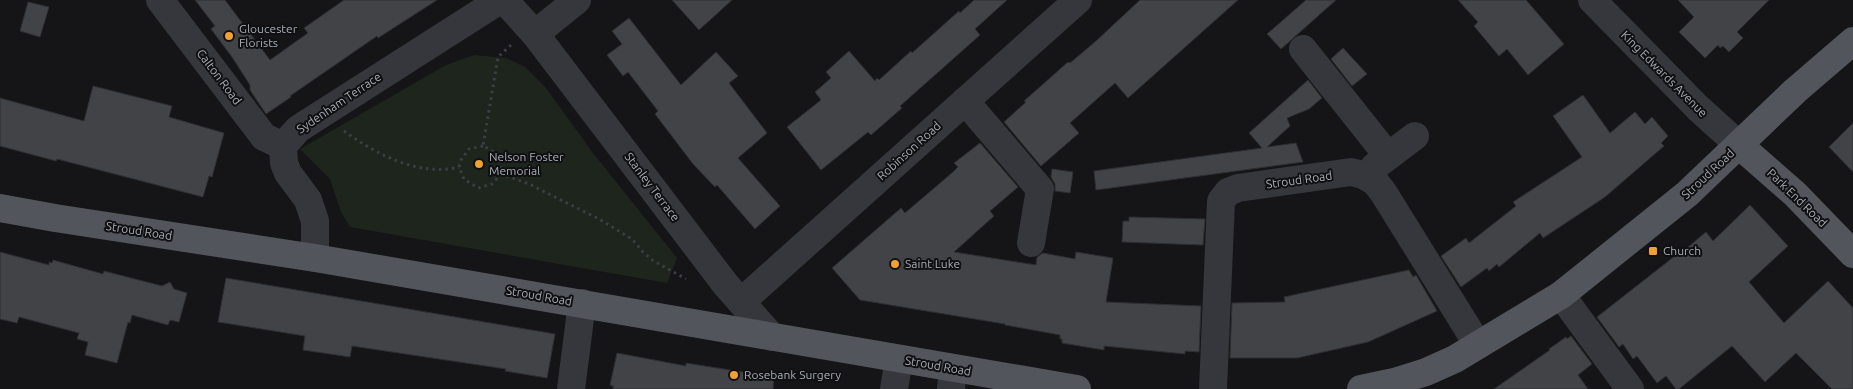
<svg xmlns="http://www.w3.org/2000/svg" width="1853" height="389" font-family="Ubuntu,sans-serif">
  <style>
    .green { fill: #1d251d }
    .building { fill: #414347; stroke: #2f2f33 }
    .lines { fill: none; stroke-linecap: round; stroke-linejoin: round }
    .path { stroke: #3c3e43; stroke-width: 3; stroke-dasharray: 2.5 4; stroke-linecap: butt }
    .minor { stroke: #36373c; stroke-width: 28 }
    .major { stroke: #52555b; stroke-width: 28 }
    .poi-dot { fill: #f1a132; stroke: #101012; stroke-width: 2 }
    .labels { text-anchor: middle; stroke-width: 4; stroke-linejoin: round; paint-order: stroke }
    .poi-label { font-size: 12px; fill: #a7adb7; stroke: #101012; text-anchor: start }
    .street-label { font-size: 12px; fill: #a7adb7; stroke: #101012 }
  </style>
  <rect width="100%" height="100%" fill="#151517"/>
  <path class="green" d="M474,55L506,58L525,67L546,88L593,153L677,258L667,283L350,227L341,212L330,179L300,149L446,65Z"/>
  <g class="building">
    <path d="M195,0H225L270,60L308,33L304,28L344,0H437L378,38L377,36L290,96L291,97L266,114L250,90V85L232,57L211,29L215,26Z"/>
    <path d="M672,0H732L699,30Z"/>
    <path d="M974,0H1007L975,29L980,35L900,106L902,108L871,135L868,132L821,170L787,127L821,100L815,92L831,78L826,72L849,51L875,81L877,78L879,80L911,51L912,53L959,11L960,13Z"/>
    <path d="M1140,0H1238L1128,98L1115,83L1070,123L1079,133L1041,166L1004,122L1026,102L1024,101L1068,62L1070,63L1096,41Z"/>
    <path d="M1306,0H1336L1281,49L1267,34Z"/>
    <path d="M1458,0H1526L1564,44L1528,75L1507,49L1499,56L1474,26L1478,22Z"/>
    <path d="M1678,0H1769L1737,32L1743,38L1729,52L1723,46L1720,48L1718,45L1705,58L1679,32L1694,17Z"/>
    <path d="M28,2L49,7L40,37L20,31Z"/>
    <path d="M629,18L681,85L716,52L738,76L729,83L767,133L738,158L780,206L755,229L717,185L715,187L693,164L655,114L658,111L628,72L623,76L607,55L622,44L612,31Z"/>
    <path d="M1343,48L1367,74L1352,86L1331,59Z"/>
    <path d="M1308,80L1322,98L1309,109L1287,118L1290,126L1267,147L1296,143L1303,162L1096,190L1094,171L1262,148L1249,133Z"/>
    <path d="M93,86L172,106L169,117L224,133L212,177L209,176L203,197L57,159L56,161L0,146V98L84,121Z"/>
    <path d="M1583,95L1610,133L1635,112L1645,124L1652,117L1668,136L1661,143L1664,146L1605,197L1543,238L1540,233L1499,267L1497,264L1489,271L1487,268L1461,287L1441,256L1466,238L1469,243L1516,206L1513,202L1582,157L1553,116Z"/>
    <path d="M1853,123V172L1829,147Z"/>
    <path d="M980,143L1018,187L990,211L994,216L954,252L1036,265L1037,257L1043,253L1075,259L1076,252L1113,258L1106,302L1201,306L1199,352L1185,351V354L1104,346V350L1062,343V339H1060V335L1005,325V324L860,300L832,268L901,208L905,213L953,172L958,167L954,163Z"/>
    <path d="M1052,169L1073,172L1070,193L1055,191V184L1051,177Z"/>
    <path d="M1750,205L1788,246L1749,282L1784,323L1828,281L1853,308V389H1832L1796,353L1765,382L1732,346L1679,389H1676L1666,376L1657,383L1637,356L1633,359L1623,344L1619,347L1597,317L1680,252L1681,253L1706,232L1713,241Z"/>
    <path d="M1129,217L1205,219L1203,245L1122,242L1123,221H1129Z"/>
    <path d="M0,252L49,265V262L52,263L53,260L103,274L104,271L162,286L170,282L174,289L187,293L179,322L170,320L168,325L132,315L130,323L128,322L117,363L85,355L88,342L77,339L79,333L19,317L17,323L0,319Z"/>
    <path d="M1409,270L1413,277L1416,275L1437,311L1368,342L1297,358H1230L1232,303L1285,302L1284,297Z"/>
    <path d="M226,278L555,334L547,378L505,371L506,369L352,346L350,357L303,350L305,336L218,322Z"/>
    <path d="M1571,336L1592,364L1578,375L1588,389H1494L1550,350L1549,349L1566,337L1567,339Z"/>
    <path d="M617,353L686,366V363L774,377L773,389H613V386L610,385Z"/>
  </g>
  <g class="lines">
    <g class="path">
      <path d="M511,45L498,57L483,146C496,152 502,160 501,174L529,184L599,219L632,239L643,252L652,260L686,279"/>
      <path d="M344,131C376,154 418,177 459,167"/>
      <path d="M483,146L469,149L461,160L459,167L464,179L478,188L492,184L501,174"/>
    </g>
    <g class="minor">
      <path d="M160,0L264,137L283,146"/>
      <path d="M504,0L535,34L726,285L772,337"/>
      <path d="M1592,0L1698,108L1739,145"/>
      <path d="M535,34L577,0"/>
      <path d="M1303,49L1388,156"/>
      <path d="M965,101L1040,189L1031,243"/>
      <path d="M1374,167L1415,136"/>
      <path d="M315,258V221L308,200L288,173L284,163L283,146L298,129L500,0"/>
      <path d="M1561,295L1630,389"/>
      <path d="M741,302L1078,0"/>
      <path d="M571,389L582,303"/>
      <path d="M894,389L899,359"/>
      <path d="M951,389L953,369"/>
      <path d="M1213,389L1221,201L1228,192L1238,188L1351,172L1363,175L1375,182L1383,192L1478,345"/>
    </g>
    <g class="major">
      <path d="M1739,145L1795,194L1853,254"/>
      <path d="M0,208L55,218L315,258L1077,389"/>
      <path d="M1361,389L1394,382L1426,372L1455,359L1561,295L1687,194L1795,91L1853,41"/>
    </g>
  </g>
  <g class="poi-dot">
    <circle cx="229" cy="36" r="5"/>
    <circle cx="479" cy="164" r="5"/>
    <rect x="1648" y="246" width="10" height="10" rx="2.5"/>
    <circle cx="895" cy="264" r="5"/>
    <circle cx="734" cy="375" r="5"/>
  </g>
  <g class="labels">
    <g class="poi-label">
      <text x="239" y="33">Gloucester<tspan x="239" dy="14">Florists</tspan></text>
      <text x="489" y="161">Nelson Foster<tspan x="489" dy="14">Memorial</tspan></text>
      <text x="1663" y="255">Church</text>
      <text x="905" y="268">Saint Luke</text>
      <text x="744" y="379">Rosebank Surgery</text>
    </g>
    <g class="street-label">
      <text transform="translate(1664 74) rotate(45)" y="4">King Edwards Avenue</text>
      <text transform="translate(219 77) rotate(53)" y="4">Calton Road</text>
      <text transform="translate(339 103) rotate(-34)" y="4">Sydenham Terrace</text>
      <text transform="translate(909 151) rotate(-42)" y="4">Robinson Road</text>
      <text transform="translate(1708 174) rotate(-43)" y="4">Stroud Road</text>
      <text transform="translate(1299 180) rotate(-8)" y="4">Stroud Road</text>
      <text transform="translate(652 187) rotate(53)" y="4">Stanley Terrace</text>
      <text transform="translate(1797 198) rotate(44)" y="4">Park End Road</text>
      <text transform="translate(139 231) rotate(9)" y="4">Stroud Road</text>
      <text transform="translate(539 296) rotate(10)" y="4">Stroud Road</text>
      <text transform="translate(938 366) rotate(10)" y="4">Stroud Road</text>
    </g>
  </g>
</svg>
